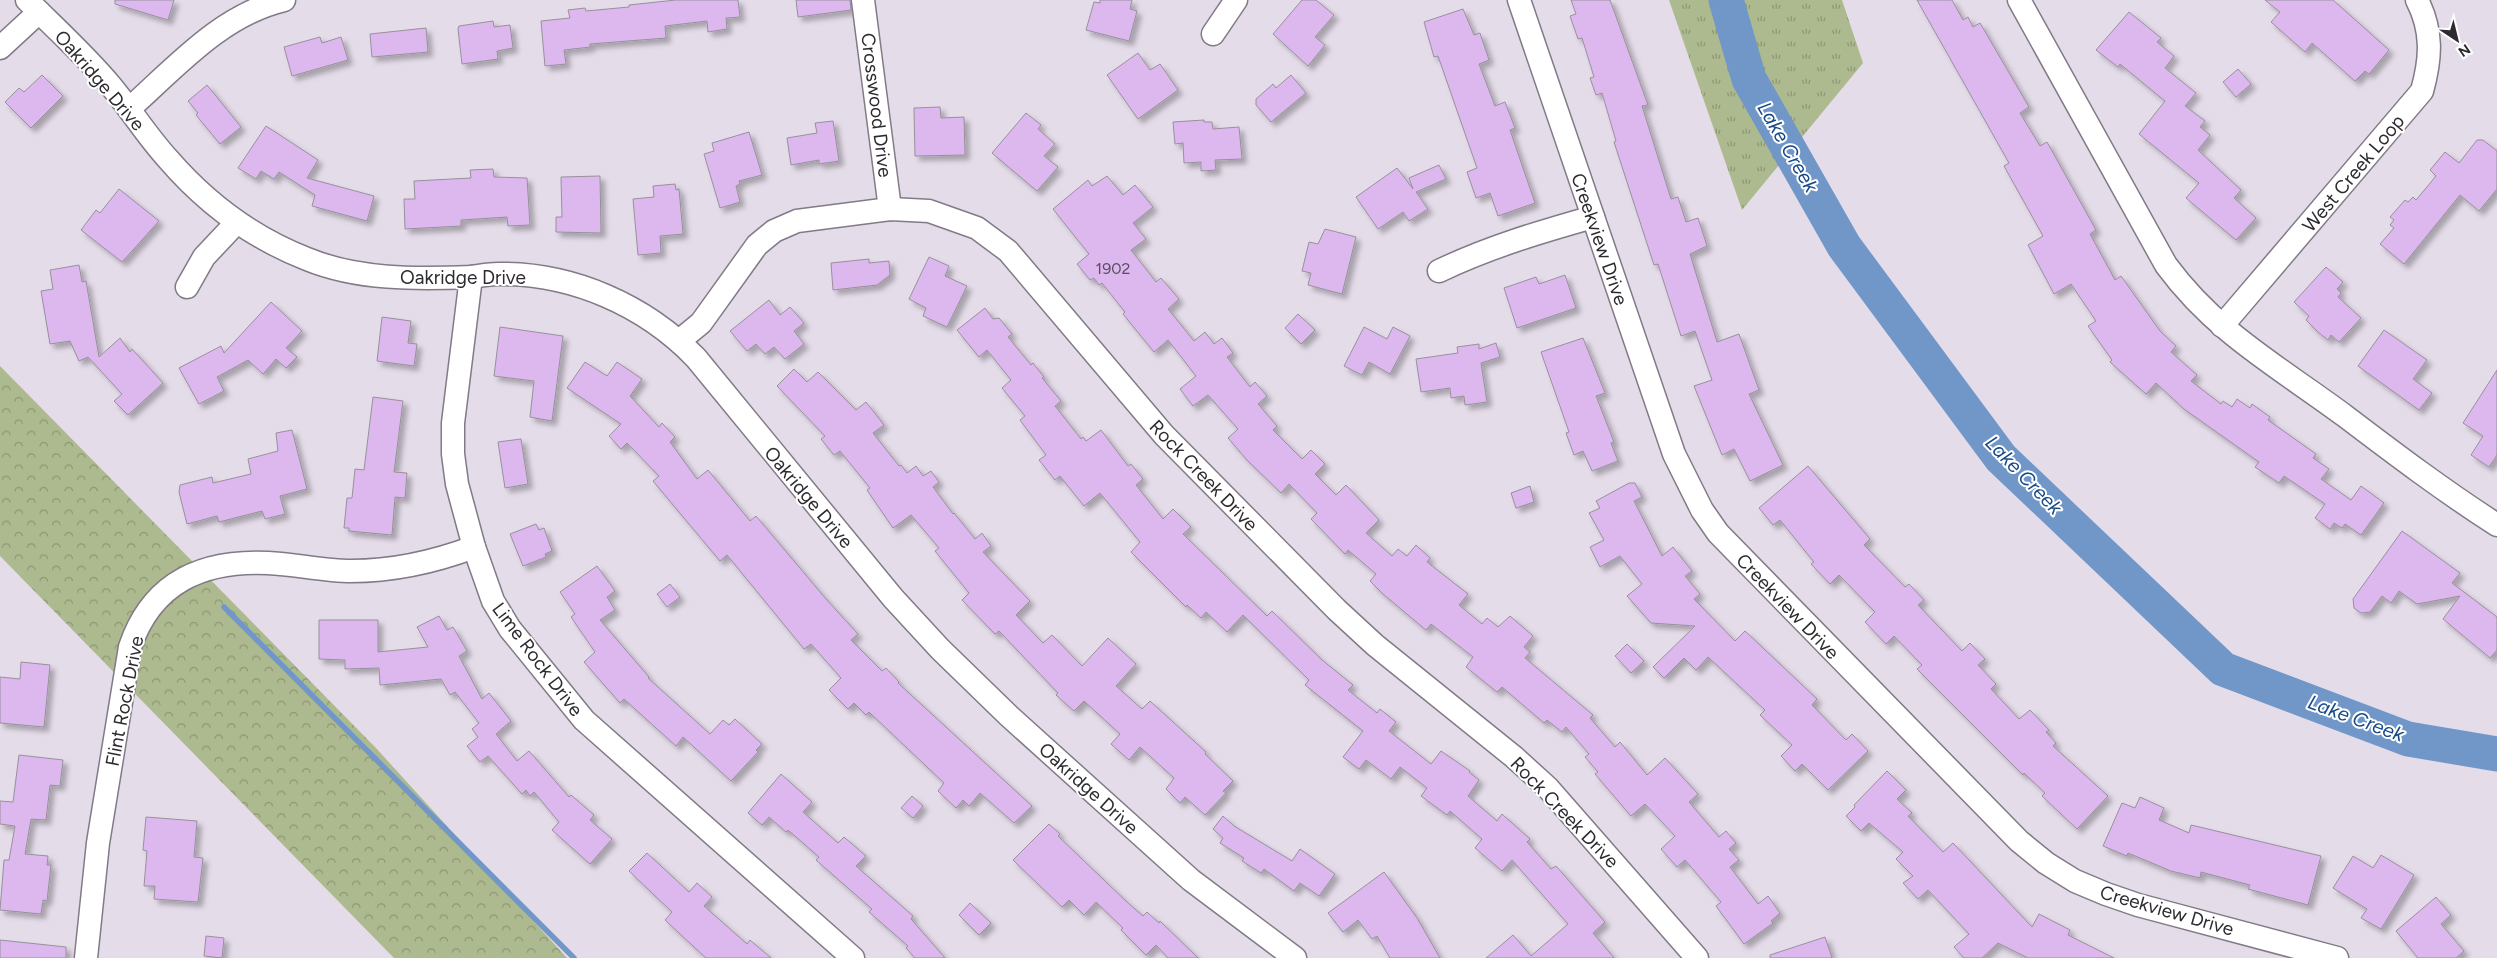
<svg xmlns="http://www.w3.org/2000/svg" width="2497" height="958" font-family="Figtree,sans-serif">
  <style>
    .grass { fill: url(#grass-tufts) }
    .forest { fill: url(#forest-crowns) }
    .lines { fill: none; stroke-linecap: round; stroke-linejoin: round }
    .stream { stroke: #7197c9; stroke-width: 5.5 }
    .river { stroke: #7197c9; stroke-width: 35 }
    .building { fill: #dcb8ef; stroke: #98909c; filter: url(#shadow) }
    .street-casing { stroke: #827a86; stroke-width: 25 }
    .street { stroke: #fff; stroke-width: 22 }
    .labels { text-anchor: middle; stroke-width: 4; stroke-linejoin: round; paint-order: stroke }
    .number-label { font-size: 16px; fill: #5a4e60 }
    .street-label { font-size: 19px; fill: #2e2b30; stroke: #fff }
    .water-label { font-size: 20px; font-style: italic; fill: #174a87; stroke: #fff }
  </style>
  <defs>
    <pattern id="grass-tufts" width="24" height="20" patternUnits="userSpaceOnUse" patternTransform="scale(1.25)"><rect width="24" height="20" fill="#adb98e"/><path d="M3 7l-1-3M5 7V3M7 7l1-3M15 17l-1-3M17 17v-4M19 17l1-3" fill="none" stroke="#8d9774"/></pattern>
    <pattern id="forest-crowns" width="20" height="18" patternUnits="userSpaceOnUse" patternTransform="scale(1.25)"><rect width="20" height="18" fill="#adb98e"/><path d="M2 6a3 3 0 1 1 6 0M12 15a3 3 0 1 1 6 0" fill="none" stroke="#8d9774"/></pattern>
    <filter id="shadow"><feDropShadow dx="4.5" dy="4.5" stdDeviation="2.5" flood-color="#0004"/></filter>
  </defs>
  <rect width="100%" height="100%" fill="#e4dce9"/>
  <path class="grass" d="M1669,0H1842L1863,63L1742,210Z"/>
  <path class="forest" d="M0,366L375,747L567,958H394L0,556Z"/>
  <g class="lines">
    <path class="stream" d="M224,607L574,958"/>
    <path class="river" d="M1726,0L1749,79L1844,246L2001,458L2223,669L2408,739L2497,754"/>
  </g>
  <g class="building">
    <path d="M115,0H174L168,20L115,4Z"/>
    <path d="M676,0H738L740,17L726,18L727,29L708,32L707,21L665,26L666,38L590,44V47L564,50L566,64L545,66L541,21L570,18L568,10L585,8L586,11L629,7V5Z"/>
    <path d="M796,0H850L851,10L798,17Z"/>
    <path d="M1100,0H1132L1130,9L1137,11L1129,41L1086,30L1094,2L1100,3Z"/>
    <path d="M1302,0H1316L1334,15L1315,37L1325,45L1308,66L1273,34Z"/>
    <path d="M1571,0H1610L1648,105L1642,106L1671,199L1678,197L1686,222L1698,218L1707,246L1690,254L1717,342L1739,334L1759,390L1749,394L1783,465L1750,481L1734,449L1722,455L1694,386L1712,380L1695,331L1681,336L1658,264L1654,265L1614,142L1616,141L1602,93L1596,95L1590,78L1594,77L1582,38L1578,39L1570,16L1576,14Z"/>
    <path d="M1917,0H1952L1963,20L1968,17L1973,27L1980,23L2029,107L2020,113L2040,146L2047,142L2096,230L2090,234L2115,280L2121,276L2160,331L2176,346L2171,352L2197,375L2191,381L2221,404L2223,401L2232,407L2237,399L2250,408L2252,404L2270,417L2268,420L2316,454L2313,458L2329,469L2321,479L2351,500L2361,486L2384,503L2361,535L2345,524L2342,528L2334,523L2330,529L2315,518L2325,504L2284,476L2279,483L2255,467L2259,462L2184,409L2156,383L2146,394L2110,362L2112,360L2088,326L2096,321L2071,284L2054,294L2028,245L2043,236L2004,166L2009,163Z"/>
    <path d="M2265,0H2333L2389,50L2369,74L2365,71L2355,81L2312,43L2305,52L2271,22L2280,12Z"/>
    <path d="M1463,9L1474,35L1480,33L1489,60L1479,64L1495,106L1505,102L1515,128L1510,130L1535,203L1498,216L1490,193L1476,198L1467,172L1477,168L1438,56L1434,57L1424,22Z"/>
    <path d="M2129,12L2161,38L2157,42L2174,56L2165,68L2196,93L2185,106L2205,121L2200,127L2210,135L2198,150L2241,190L2234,198L2256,218L2236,240L2186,198L2199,183L2139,134L2165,101L2120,64L2118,67L2096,50Z"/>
    <path d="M493,21L494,27L510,25L513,48L497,51L498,59L462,64L458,29L459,26Z"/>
    <path d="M426,28L428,52L372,57L370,34Z"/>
    <path d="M320,37L322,43L341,37L348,60L292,76L284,47Z"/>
    <path d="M1138,53L1150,70L1160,64L1178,90L1138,119L1107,75Z"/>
    <path d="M2238,69L2251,84L2236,97L2223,82Z"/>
    <path d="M42,75L63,96L31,128L5,102L19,88L24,92Z"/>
    <path d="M1291,75L1306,93L1271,122L1256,105V99L1273,84L1276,88Z"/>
    <path d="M207,85L241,127L220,144L196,115L198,113L188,101Z"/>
    <path d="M940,107L941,118L964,117L965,155L915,156L914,108Z"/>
    <path d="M1026,113L1041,125L1038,129L1055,144L1044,156L1058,167L1037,191L992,153Z"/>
    <path d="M1204,120V122H1212L1213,129L1239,127L1242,159L1215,160L1216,170L1201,171V162L1184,163L1183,143L1175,144L1173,122Z"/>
    <path d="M833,121L839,161L819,164V160L791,165L787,138L817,133L815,123Z"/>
    <path d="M266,126L318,160L307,178L374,196L367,221L312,206L315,195L279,172L274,179L261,171L256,179L238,168Z"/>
    <path d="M749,132L762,175L739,181L740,184L736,186L740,202L720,208L704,154L714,151L712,143Z"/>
    <path d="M2477,140H2483L2497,151V189L2479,211L2460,195L2404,264L2380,244L2394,228L2390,225L2394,220L2390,217L2405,200L2408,202L2413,197L2416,200L2436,176L2430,170L2445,152L2459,163Z"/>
    <path d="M1439,165L1446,179L1416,192L1428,209L1409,221L1403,212L1378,229L1356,197L1397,168L1413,189L1409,178Z"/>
    <path d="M493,169L494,177L527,178L530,225L508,226L507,217L461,220V226L405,229L404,199H415L414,181L471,178L470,170Z"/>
    <path d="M600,176L601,233L556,232V217H562L561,177Z"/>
    <path d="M1107,176L1123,195L1135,185L1153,207L1133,223L1146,239L1131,250L1156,282L1161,278L1179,299L1168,309L1194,341L1205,332L1214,344L1222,338L1233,353L1227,357L1250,387L1255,382L1267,396L1258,404L1277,426L1273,430L1302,459L1311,450L1325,464L1315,474L1336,495L1346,485L1379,520L1366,533L1392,556L1398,549L1407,556L1416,545L1430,558L1427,562L1468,594L1459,605L1482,624L1487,618L1498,627L1510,616L1533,636L1524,647L1530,652L1525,658L1593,715L1590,718L1615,747L1620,742L1647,775L1665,758L1698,794L1689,802L1719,837L1726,831L1736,843L1729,849L1739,860L1730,867L1758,904L1768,896L1780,913L1771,921L1773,923L1744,944L1716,906L1721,902L1685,860L1677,867L1661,849L1675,836L1645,804L1631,816L1595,774L1598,772L1585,757L1589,754L1566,727L1562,732L1547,720L1544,723L1502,687L1497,692L1466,667L1473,657L1431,624L1426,630L1383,594L1370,581L1376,574L1348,550L1345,554L1311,519L1317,513L1289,484L1281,493L1247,460L1228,438L1238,429L1208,395L1193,406L1180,389L1196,376L1168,340L1154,352L1123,314L1125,312L1102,283L1099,285L1094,278L1090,280L1077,264L1089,254L1053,209L1088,180L1092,186Z"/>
    <path d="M675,184L676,190L679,189L683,234L660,236L661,253L638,255L633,199L654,197L653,186Z"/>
    <path d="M119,189L159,221L122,262L81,230L96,210L100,213Z"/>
    <path d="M1325,229L1356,237L1342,294L1308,285L1311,273L1302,271L1309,242L1318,244Z"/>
    <path d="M929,257L949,266L945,276L967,286L947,327L923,316L926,308L909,299Z"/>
    <path d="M869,259V263L889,261L890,275L877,285L833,290L831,263Z"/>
    <path d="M79,265L82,282L86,281L99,357L120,338L130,352L132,349L163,383L128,415L114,401L122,394L88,357L79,361L70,341L50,344L41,291L53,289L50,270Z"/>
    <path d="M2326,267L2343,282L2337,289L2341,293L2338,297L2361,318L2339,342L2331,335L2328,340L2318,332L2306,320L2309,316L2294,302Z"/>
    <path d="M1565,275L1576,308L1517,328L1504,288L1536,277L1539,284Z"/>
    <path d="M769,300L780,315L790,307L804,323L794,331L804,344L785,359L774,347L765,354L756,344L747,351L730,331Z"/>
    <path d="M271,302L302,331L286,348L297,357L286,368L276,359L263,374L248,360L217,377L224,391L199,404L179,368L221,346L224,353Z"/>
    <path d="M985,308L993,319L999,318L1012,334L1008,337L1031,365L1033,363L1044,377L1042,378L1061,401L1055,406L1081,439L1083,437L1086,441L1101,430L1128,466L1131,464L1143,479L1136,485L1163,519L1173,509L1191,527L1183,534L1267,616L1272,611L1322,660L1353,685L1348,690L1377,713L1380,709L1396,722L1389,731L1431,764L1441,751L1470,771L1469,772L1479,780L1468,796L1497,821L1502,814L1530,839L1527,842L1551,869L1556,866L1605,922L1593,933L1614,958H1486L1513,935L1531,956L1568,924L1512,860L1502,871L1475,848L1482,839L1450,811L1447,815L1421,796L1427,788L1400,767L1391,779L1366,760L1359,769L1343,757L1363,731L1305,685L1309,680L1243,615L1227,632L1206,612L1201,618L1187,605L1186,607L1131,552L1140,542L1100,493L1084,506L1060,476L1055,480L1039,460L1046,455L1020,420L1025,416L1002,388L1011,380L987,350L979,357L957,330Z"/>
    <path d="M1298,314L1315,330L1301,344L1285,328Z"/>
    <path d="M382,317L411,321L408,343L417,344L414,366L377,361Z"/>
    <path d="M500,327L563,336L552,421L530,417L534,381L494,376Z"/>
    <path d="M1364,327L1387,339L1393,327L1410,336L1390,374L1369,362L1362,375L1344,366Z"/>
    <path d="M2384,330L2427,360L2413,379L2432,393L2419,410L2358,366Z"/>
    <path d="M1583,338L1605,393L1596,396L1614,442L1611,443L1618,461L1592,471L1583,451L1574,455L1566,433L1569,432L1541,352Z"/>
    <path d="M1496,343L1500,357L1481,363L1487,402L1465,405L1464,396L1451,398L1450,388L1421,392L1416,359L1458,353L1457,347L1479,344V349Z"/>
    <path d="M585,362L607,376L617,362L642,379L630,396L659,427L662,423L675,437L670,442L697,479L708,470L750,521L756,516L826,599L858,634L851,640L882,671L886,668L899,682L898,683L1032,806L1014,823L980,793L969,806L963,800L956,808L938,791L944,783L869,712L866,715L854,703L848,709L829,690L841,678L811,644L804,649L727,555L720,561L653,481L659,476L627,443L621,449L609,436L621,424L567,388Z"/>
    <path d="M794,369L807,382L818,372L856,410L866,402L884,425L873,433L899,466L901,465L907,473L916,466L923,476L931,471L939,482L933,487L953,514L954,513L975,539L982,533L991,546L983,552L1030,601L1016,615L1043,643L1052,635L1082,666L1108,638L1136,664L1116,686L1142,709L1150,701L1206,752L1205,754L1233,781L1223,791L1226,793L1205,815L1185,797L1180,803L1166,789L1174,778L1140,747L1129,760L1111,744L1120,734L1084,701L1074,711L1056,695L1058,693L999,631L995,634L962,600L969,593L935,551L939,548L911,515L893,528L867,490L870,488L840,451L834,455L821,439L825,436L777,386Z"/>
    <path d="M2497,370V455L2489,467L2471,455L2483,436L2463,423Z"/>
    <path d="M373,397L403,401L394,472L407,473L405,498L395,497L392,535L349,531V528H344L347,498H352L355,469L364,470Z"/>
    <path d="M292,430L307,489L280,496L285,514L265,519L262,511L219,522L217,516L187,524L179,492L180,485L212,477L213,483L251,474L248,459L278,451L276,433Z"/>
    <path d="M521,439L528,484L505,488L498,442Z"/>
    <path d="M1808,466L1870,539L1864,545L1905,587L1909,584L1924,600L1918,605L1962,651L1970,643L1985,659L1978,665L1996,684L1991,689L2019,719L2030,710L2049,730L2046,732L2056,743L2053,746L2108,796L2077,829L2042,796L2045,793L2024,773L2023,775L1917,669L1922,665L1894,636L1886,644L1865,622L1875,612L1839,575L1830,584L1811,564L1814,562L1780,520L1773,525L1759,508Z"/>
    <path d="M1629,483H1635L1642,497L1634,501L1662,556L1673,547L1692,571L1685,576L1700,594L1694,599L1735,641L1745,631L1817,699L1812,705L1846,740L1852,734L1868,751L1828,790L1802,764L1795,771L1781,756L1792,745L1760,715L1765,710L1708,657L1696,670L1684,658L1664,678L1653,667L1695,626L1651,623L1627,596L1642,584L1620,556L1600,567L1590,547L1604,540L1589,513L1600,508L1596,501Z"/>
    <path d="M1530,486L1534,502L1516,508L1511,493Z"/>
    <path d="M536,524L539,530L544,528L552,551L545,554L546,557L523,566L510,534Z"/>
    <path d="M2402,531L2460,573L2452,583L2497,617V650L2490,658L2443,619L2460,596L2417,604L2399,591L2391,603L2382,596L2370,612L2361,613L2354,608L2353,599Z"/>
    <path d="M597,566L615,591L607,597L615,610L600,620L649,677L648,678L710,734L723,720L729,725L735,719L762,744L756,750L758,752L731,781L683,737L676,746L624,699L620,703L584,662L595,652L571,617L575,614L560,592Z"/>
    <path d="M670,584L680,597L667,607L657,594Z"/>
    <path d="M439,616L447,630L453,627L467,651L459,656L482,699L489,693L511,721L496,734L517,761L529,751L569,797L571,795L594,815L590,820L612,839L590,864L552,830L559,822L534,792L530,796L526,790L522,794L488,756L480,762L467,746L478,737L472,729L479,723L455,692L450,695L441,679L380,685L379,668L345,669V660L319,659V620H378V652L428,647L417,627Z"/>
    <path d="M1627,644L1644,661L1631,673L1615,656Z"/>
    <path d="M21,662L50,665L44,727L0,723V677L20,679Z"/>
    <path d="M19,755L63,760L60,786L50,785L46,820L31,819L25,854L48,856L47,865H51L47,901L43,900L41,914L0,910L4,860H9L15,826L0,824V801L13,802Z"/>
    <path d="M1887,771L1906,790L1897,799L1912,813L1908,816L1943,852L1953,843L2032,927L2039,914L2070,930L2068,935L2114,958H2028L1998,943L1982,958H1964L1954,947L1969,934L1928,890L1918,899L1903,883L1913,876L1896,859L1903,852L1869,823L1861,831L1846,816L1855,807L1854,805Z"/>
    <path d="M781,774L812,802L803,812L838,843L844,837L866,856L856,866L913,916L911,919L945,958H915L906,948L908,946L869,912L872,909L816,860L819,857L788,830L786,832L769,817L762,825L748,813Z"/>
    <path d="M912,796L923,806L913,818L901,808Z"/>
    <path d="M2140,797L2164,808L2159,820L2189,833L2191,825L2321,856L2308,905L2248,889L2250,885L2201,872L2200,878L2171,871L2128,853L2127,856L2103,846L2122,803L2135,808Z"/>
    <path d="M1223,816L1234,826L1292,861L1300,849L1335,874L1319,896L1300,883L1294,891L1264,869L1261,873L1242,861L1244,858L1220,843L1223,838L1213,829Z"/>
    <path d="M146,817L197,821L194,857L203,858L198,902L154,899L155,886H144L147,851L143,850Z"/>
    <path d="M1049,824L1060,834L1058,836L1128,903L1143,916L1147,912L1159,923L1160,921L1198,958H1168L1156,945L1146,955L1121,930L1123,928L1096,902L1084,915L1069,900L1062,907L1013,860Z"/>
    <path d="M647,853L689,892L697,883L712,897L704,906L747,944L750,940L771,958H706L665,920L672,912L629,871Z"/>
    <path d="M2381,855L2414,875L2381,929L2361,918L2367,909L2333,888L2353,856L2373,868Z"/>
    <path d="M1384,872L1417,918L1440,958H1390L1377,936L1372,939L1358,920L1343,932L1328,913Z"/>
    <path d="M2436,897L2451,915L2441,924L2464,951L2456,958H2418L2396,931Z"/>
    <path d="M970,903L991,923L979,935L959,915Z"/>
    <path d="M206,936L224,938L222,958L204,956Z"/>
    <path d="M1825,937L1832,958H1770V955Z"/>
    <path d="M0,940L66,947V958H0Z"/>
  </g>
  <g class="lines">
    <g class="street-casing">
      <g id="street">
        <path d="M27,0C55,28 86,56 111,86C131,110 147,136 168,159C206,203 253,238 307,259C358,280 416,279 470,277C479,276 489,274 498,274C572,273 645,305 696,358L893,598L940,649L1009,716L1191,880L1295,958"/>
        <path d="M863,0L890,209"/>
        <path d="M1519,0L1674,454L1702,510L1718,533L2019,841L2046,863L2075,881L2106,894L2138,905L2337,958"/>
        <path d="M2019,0L2166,265C2216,333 2279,367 2345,416C2395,454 2444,491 2497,525"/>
        <path d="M1213,34L1236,0"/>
        <path d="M0,48L39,12"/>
        <path d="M129,109C176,67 221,15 284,0"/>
        <path d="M1439,271C1489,247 1540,232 1593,217"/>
        <path d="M471,277L453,423V454L457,484L474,547L493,601L510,629L584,720L853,958"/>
        <path d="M187,287L204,257L237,222"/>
        <path d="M2222,326L2422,91C2431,59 2433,31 2417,0"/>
        <path d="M679,341L701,323L757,245L774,231L797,221L890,209L929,211L977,228L1008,251L1164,435L1337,610L1375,645L1514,757L1548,788L1697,958"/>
        <path d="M86,958L98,843L130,647C152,582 203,560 268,563C295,564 323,571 351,571C394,571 434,562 474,547"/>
      </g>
    </g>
    <use href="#street" class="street"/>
  </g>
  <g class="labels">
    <g class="number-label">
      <text x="1113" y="274">1902</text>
    </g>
    <g class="street-label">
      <text transform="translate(100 80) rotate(49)" y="7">Oakridge Drive</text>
      <text transform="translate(877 105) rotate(83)" y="7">Crosswood Drive</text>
      <text transform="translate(2353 173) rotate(-50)" y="7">West Creek Loop</text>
      <text transform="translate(1600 239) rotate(71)" y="7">Creekview Drive</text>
      <text x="463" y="284">Oakridge Drive</text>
      <text transform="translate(1204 475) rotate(46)" y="7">Rock Creek Drive</text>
      <text transform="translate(809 497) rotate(50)" y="7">Oakridge Drive</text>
      <text transform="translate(1788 606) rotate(46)" y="7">Creekview Drive</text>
      <text transform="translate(538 659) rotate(53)" y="7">Lime Rock Drive</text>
      <text transform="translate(124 701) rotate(-79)" y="7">Flint Rock Drive</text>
      <text transform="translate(1089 788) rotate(42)" y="7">Oakridge Drive</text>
      <text transform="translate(1565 812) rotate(46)" y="7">Rock Creek Drive</text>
      <text transform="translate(2167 910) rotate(16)" y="7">Creekview Drive</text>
    </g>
    <g class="water-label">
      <text transform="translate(1788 147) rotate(60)" y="7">Lake Creek</text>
      <text transform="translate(2024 475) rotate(46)" y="7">Lake Creek</text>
      <text transform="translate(2356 718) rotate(20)" y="7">Lake Creek</text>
    </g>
  </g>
  <g transform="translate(2457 40) rotate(145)" stroke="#ffffff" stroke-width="4" paint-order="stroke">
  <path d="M0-4L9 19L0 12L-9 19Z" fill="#2e2b30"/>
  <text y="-8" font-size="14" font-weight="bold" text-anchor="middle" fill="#2e2b30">N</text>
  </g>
</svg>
